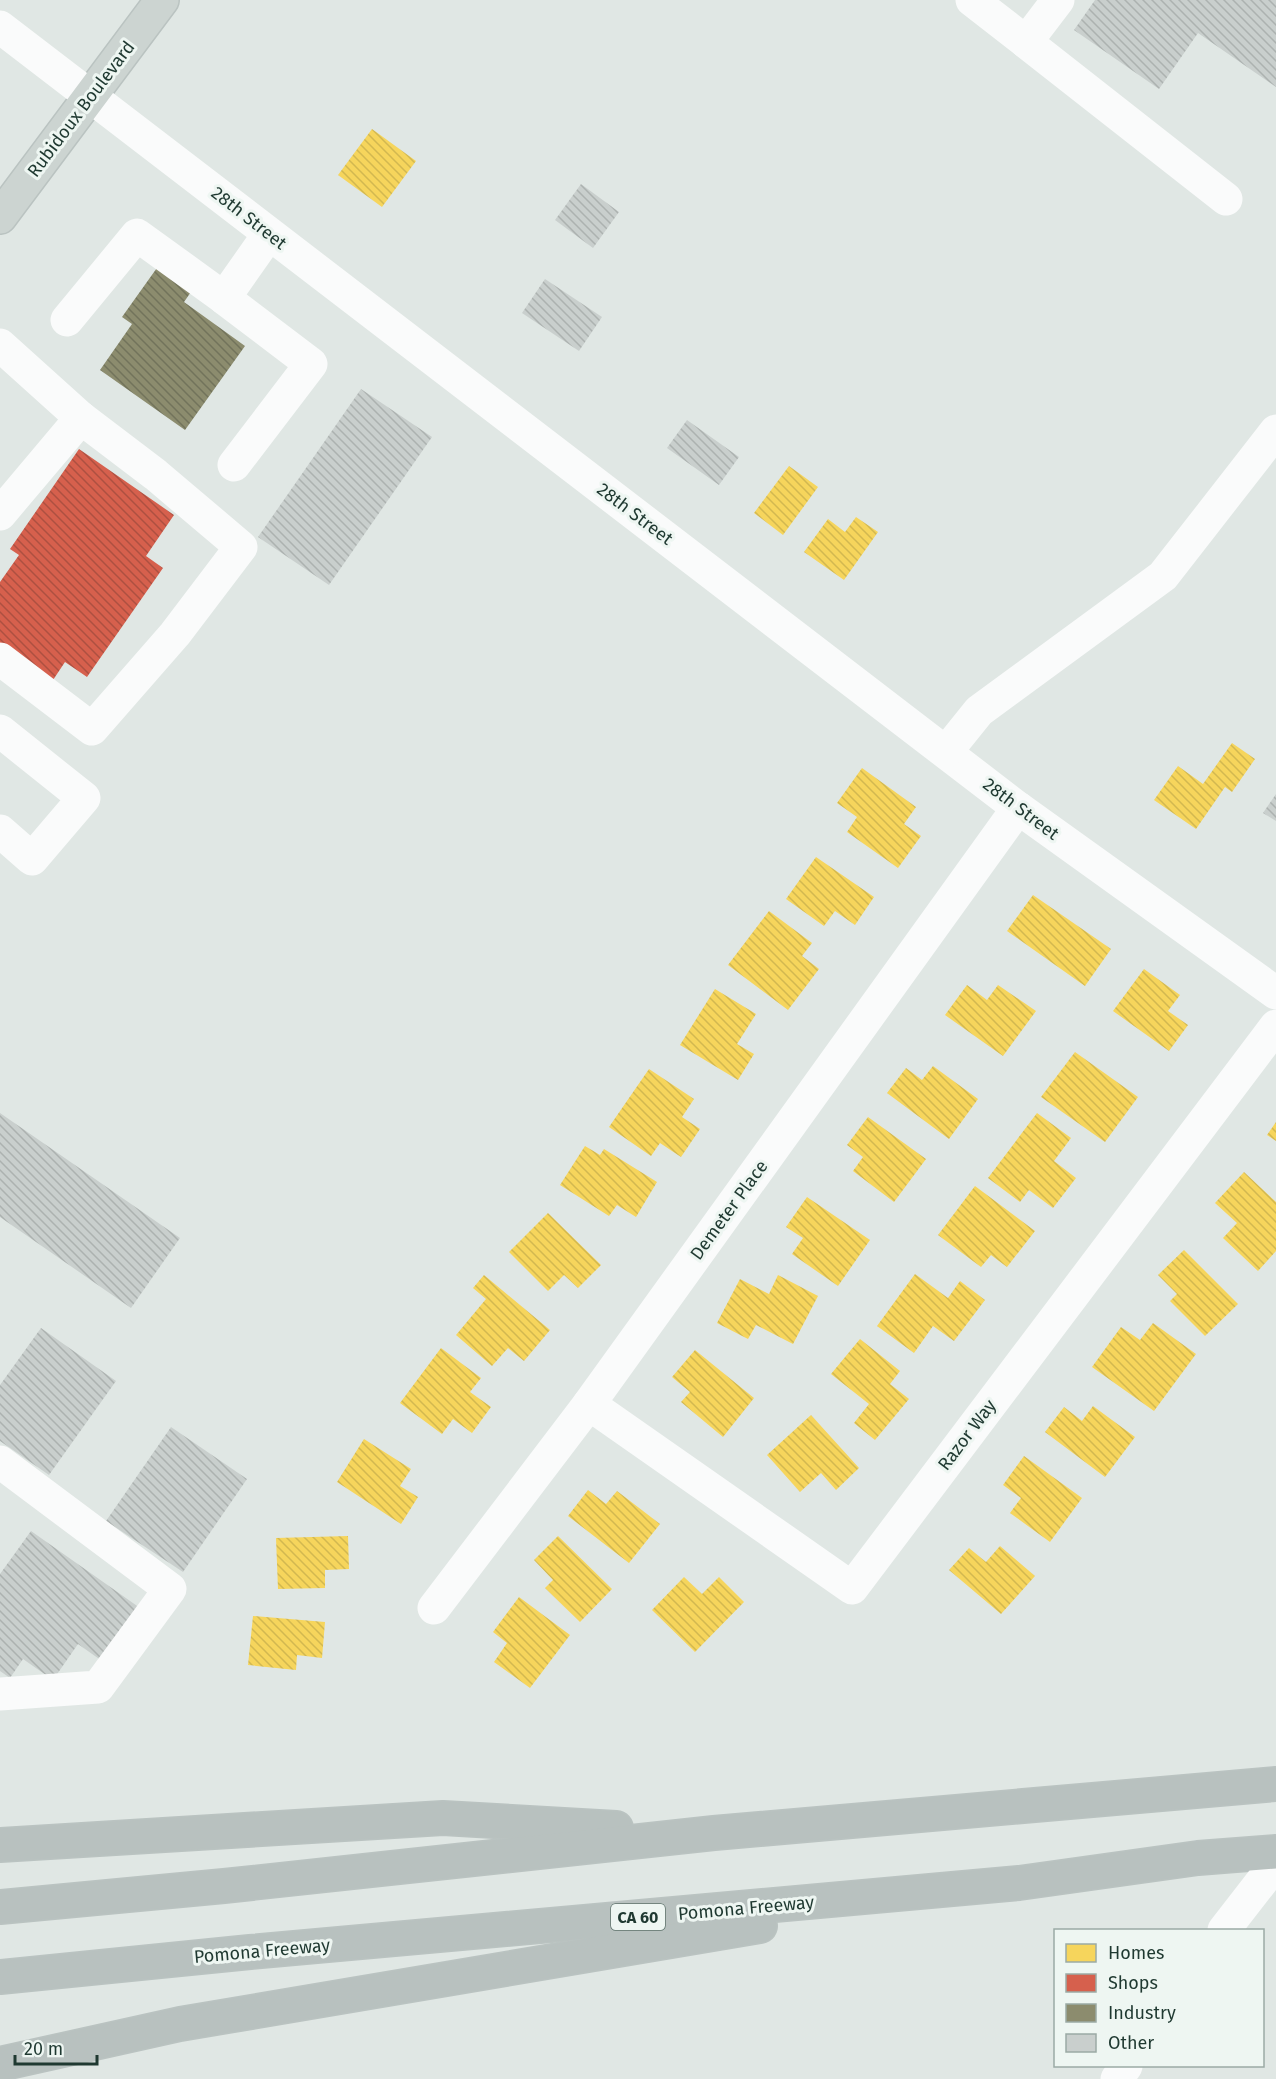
<svg xmlns="http://www.w3.org/2000/svg" width="1276" height="2079" font-family="'Fira Sans',sans-serif">
  <style>
    .homes { fill: url(#homes-back-hatch) }
    .shops { fill: url(#shops-back-hatch) }
    .industry { fill: url(#industry-back-hatch) }
    .building { fill: url(#building-back-hatch) }
    .lines { fill: none; stroke-linecap: round; stroke-linejoin: round }
    .major-casing { stroke: #bac3c1; stroke-width: 36 }
    .highway-casing { stroke: #bac3c1; stroke-width: 36 }
    .minor { stroke: #fafbfb; stroke-width: 33 }
    .major { stroke: #ccd4d1; stroke-width: 33 }
    .highway { stroke: #b8c1bf; stroke-width: 33 }
    .labels { text-anchor: middle; stroke-width: 6; stroke-linejoin: round; paint-order: stroke }
    .shield { fill: #eef6f2; stroke: #5d726b; stroke-width: 1.5 }
    .shield-label { font-size: 16px; font-weight: bold; fill: #1f3931 }
    .street-label { font-size: 18px; fill: #1f3931; stroke: #eef6f2 }
  </style>
  <defs>
    <pattern id="homes-back-hatch" width="6" height="6" patternUnits="userSpaceOnUse" patternTransform="scale(1.5)"><rect width="6" height="6" fill="#f6d55c"/><path d="M-1 5l2 2M0 0l6 6M5-1l2 2" fill="none" stroke="#d2b850"/></pattern>
    <pattern id="shops-back-hatch" width="6" height="6" patternUnits="userSpaceOnUse" patternTransform="scale(1.5)"><rect width="6" height="6" fill="#d6604d"/><path d="M-1 5l2 2M0 0l6 6M5-1l2 2" fill="none" stroke="#ad5041"/></pattern>
    <pattern id="industry-back-hatch" width="6" height="6" patternUnits="userSpaceOnUse" patternTransform="scale(1.5)"><rect width="6" height="6" fill="#8c8c6e"/><path d="M-1 5l2 2M0 0l6 6M5-1l2 2" fill="none" stroke="#72735b"/></pattern>
    <pattern id="building-back-hatch" width="6" height="6" patternUnits="userSpaceOnUse" patternTransform="scale(1.5)"><rect width="6" height="6" fill="#c9cfcd"/><path d="M-1 5l2 2M0 0l6 6M5-1l2 2" fill="none" stroke="#acb2b0"/></pattern>
  </defs>
  <rect width="100%" height="100%" fill="#e0e7e4"/>
  <g class="homes">
    <path d="M372,129L416,161L382,207L338,175Z"/>
    <path d="M789,466L818,487L783,535L754,513Z"/>
    <path d="M856,517L878,532L844,580L804,552L828,519L845,532Z"/>
    <path d="M1232,743L1255,759L1232,792L1225,787L1196,829L1154,800L1178,766L1203,784Z"/>
    <path d="M862,768L916,807L904,824L921,836L898,868L847,832L857,817L837,803Z"/>
    <path d="M816,857L874,897L855,925L835,911L824,926L786,899Z"/>
    <path d="M1033,895L1111,949L1085,986L1007,931Z"/>
    <path d="M769,911L812,943L802,956L819,969L788,1010L728,965Z"/>
    <path d="M1144,969L1180,995L1168,1011L1188,1025L1169,1051L1113,1011Z"/>
    <path d="M967,985L987,1000L998,985L1036,1011L1003,1056L945,1015Z"/>
    <path d="M715,989L756,1014L737,1044L754,1054L738,1080L680,1045Z"/>
    <path d="M1075,1052L1138,1097L1105,1142L1041,1097Z"/>
    <path d="M933,1066L978,1099L949,1139L887,1093L906,1068L922,1080Z"/>
    <path d="M649,1069L694,1099L682,1117L700,1129L681,1157L660,1143L651,1156L609,1127Z"/>
    <path d="M1037,1113L1071,1138L1054,1161L1076,1178L1053,1208L1029,1190L1020,1202L988,1178Z"/>
    <path d="M868,1117L926,1159L894,1202L853,1171L863,1157L847,1145Z"/>
    <path d="M1276,1122V1141L1267,1135Z"/>
    <path d="M585,1146L600,1155L604,1149L657,1182L636,1217L617,1205L609,1216L560,1185Z"/>
    <path d="M1244,1172L1276,1202V1251L1258,1271L1223,1238L1237,1223L1215,1203Z"/>
    <path d="M975,1186L1035,1231L1007,1267L991,1255L981,1267L938,1235Z"/>
    <path d="M807,1197L870,1240L838,1286L792,1254L803,1238L786,1227Z"/>
    <path d="M548,1213L601,1265L578,1288L564,1275L548,1291L509,1252Z"/>
    <path d="M1184,1250L1238,1304L1205,1336L1170,1301L1177,1294L1158,1275Z"/>
    <path d="M915,1274L948,1298L960,1281L985,1300L954,1341L933,1326L914,1353L877,1326Z"/>
    <path d="M484,1275L550,1330L524,1361L508,1348L492,1366L456,1335L486,1299L473,1288Z"/>
    <path d="M778,1275L818,1296L793,1344L756,1325L748,1339L717,1323L740,1279L769,1294Z"/>
    <path d="M1153,1323L1196,1354L1154,1411L1092,1367L1121,1327L1140,1340Z"/>
    <path d="M860,1339L900,1371L890,1384L909,1399L875,1440L854,1423L869,1404L831,1374Z"/>
    <path d="M441,1348L481,1378L470,1392L491,1407L472,1433L453,1419L442,1434L400,1403Z"/>
    <path d="M695,1350L754,1398L723,1437L681,1402L690,1392L672,1377Z"/>
    <path d="M1093,1406L1135,1437L1105,1477L1045,1432L1064,1407L1082,1421Z"/>
    <path d="M811,1415L859,1468L836,1490L821,1473L800,1492L767,1455Z"/>
    <path d="M364,1439L411,1469L400,1486L418,1497L401,1524L337,1482Z"/>
    <path d="M1024,1456L1082,1498L1050,1542L1010,1513L1021,1498L1003,1485Z"/>
    <path d="M588,1490L606,1504L617,1491L660,1524L629,1563L568,1516Z"/>
    <path d="M348,1536L349,1569L325,1570V1588L278,1589L276,1538Z"/>
    <path d="M558,1536L612,1589L580,1622L545,1588L553,1580L534,1560Z"/>
    <path d="M1000,1546L1035,1576L1001,1614L949,1570L969,1548L986,1562Z"/>
    <path d="M684,1577L702,1594L719,1577L744,1602L695,1652L652,1610Z"/>
    <path d="M519,1597L570,1635L530,1688L494,1662L507,1643L493,1632Z"/>
    <path d="M253,1616L325,1622L322,1658L297,1655L296,1670L248,1665Z"/>
  </g>
  <path class="shops" d="M79,449L174,515L146,556L163,568L87,677L65,662L53,680L0,644V582L19,555L10,549Z"/>
  <path class="industry" d="M159,265L193,289L184,302L245,346L185,430L100,370L132,324L122,317Z"/>
  <g class="building">
    <path d="M1095,0H1276V87L1198,33L1159,89L1074,30Z"/>
    <path d="M581,184L619,212L593,248L555,220Z"/>
    <path d="M545,279L602,317L579,351L522,313Z"/>
    <path d="M361,389L432,437L329,585L258,537Z"/>
    <path d="M687,420L739,457L719,485L667,448Z"/>
    <path d="M1276,794V821L1263,813Z"/>
    <path d="M0,1113L180,1238L131,1308L0,1217Z"/>
    <path d="M41,1328L116,1381L49,1475L0,1441V1385Z"/>
    <path d="M171,1427L247,1479L183,1572L106,1521Z"/>
    <path d="M31,1531L140,1608L102,1661L78,1644L53,1680L23,1659L10,1678L0,1671V1574Z"/>
  </g>
  <g class="lines">
    <g class="major-casing">
      <path id="major" d="M0,217L162,0"/>
    </g>
    <g class="highway-casing">
      <g id="highway">
        <path d="M0,1845L443,1818L616,1828"/>
        <path d="M0,1907L224,1886L714,1833L1276,1784"/>
        <path d="M0,1977L250,1952L1019,1883L1198,1858L1276,1852"/>
        <path d="M0,2064L180,2024L760,1926"/>
      </g>
    </g>
    <g class="minor">
      <path d="M972,0L1026,42"/>
      <path d="M1058,0L1026,42L1226,199"/>
      <path d="M0,27L1018,808L1276,993"/>
      <path d="M224,298L311,364L234,465"/>
      <path d="M67,320L137,235L224,298L269,234"/>
      <path d="M0,345L81,418L0,514"/>
      <path d="M0,659L92,729L175,634L241,547L156,475L81,418"/>
      <path d="M0,731L84,798L32,859L0,831"/>
      <path d="M946,752L979,711L1163,576L1276,431"/>
      <path d="M589,1404L852,1588L1276,1026"/>
      <path d="M0,1462L170,1589L98,1687L0,1694"/>
      <path d="M434,1608L589,1404L1018,808"/>
      <path d="M1224,1930L1276,1863"/>
      <path d="M1117,2079L1126,2066"/>
    </g>
    <use href="#major" class="major"/>
    <use href="#highway" class="highway"/>
  </g>
  <g class="labels">
    <rect class="shield" x="611" y="1904" width="54" height="26" rx="4.5"/>
    <g class="shield-label">
      <text x="638" y="1923">CA 60</text>
    </g>
    <g class="street-label">
      <text transform="translate(81 109) rotate(-53)" y="6">Rubidoux Boulevard</text>
      <text transform="translate(249 218) rotate(38)" y="6">28th Street</text>
      <text transform="translate(635 514) rotate(37)" y="6">28th Street</text>
      <text transform="translate(1021 809) rotate(37)" y="6">28th Street</text>
      <text transform="translate(729 1210) rotate(-54)" y="6">Demeter Place</text>
      <text transform="translate(967 1435) rotate(-53)" y="6">Razor Way</text>
      <text transform="translate(746 1908) rotate(-5)" y="6">Pomona Freeway</text>
      <text transform="translate(262 1951) rotate(-5)" y="6">Pomona Freeway</text>
    </g>
  </g>
  <rect x="1054" y="1929" width="210" height="138" fill="#eef6f2" stroke="#9baaa5" stroke-width="1.5"/>
  <rect x="1066" y="1944" width="30" height="18" fill="#f6d55c" stroke="#9baaa5" stroke-width="1.5"/>
  <text x="1108" y="1959" font-size="18" fill="#1f3931">Homes</text>
  <rect x="1066" y="1974" width="30" height="18" fill="#d6604d" stroke="#9baaa5" stroke-width="1.5"/>
  <text x="1108" y="1989" font-size="18" fill="#1f3931">Shops</text>
  <rect x="1066" y="2004" width="30" height="18" fill="#8c8c6e" stroke="#9baaa5" stroke-width="1.5"/>
  <text x="1108" y="2019" font-size="18" fill="#1f3931">Industry</text>
  <rect x="1066" y="2034" width="30" height="18" fill="#c9cfcd" stroke="#9baaa5" stroke-width="1.5"/>
  <text x="1108" y="2049" font-size="18" fill="#1f3931">Other</text>
  <path d="M15 2055v9h82v-9" fill="none" stroke="#1f3931" stroke-width="3"/>
  <text x="24" y="2055" font-size="18" fill="#1f3931" stroke="#eef6f2" stroke-width="4.5" paint-order="stroke">20 m</text>
</svg>
